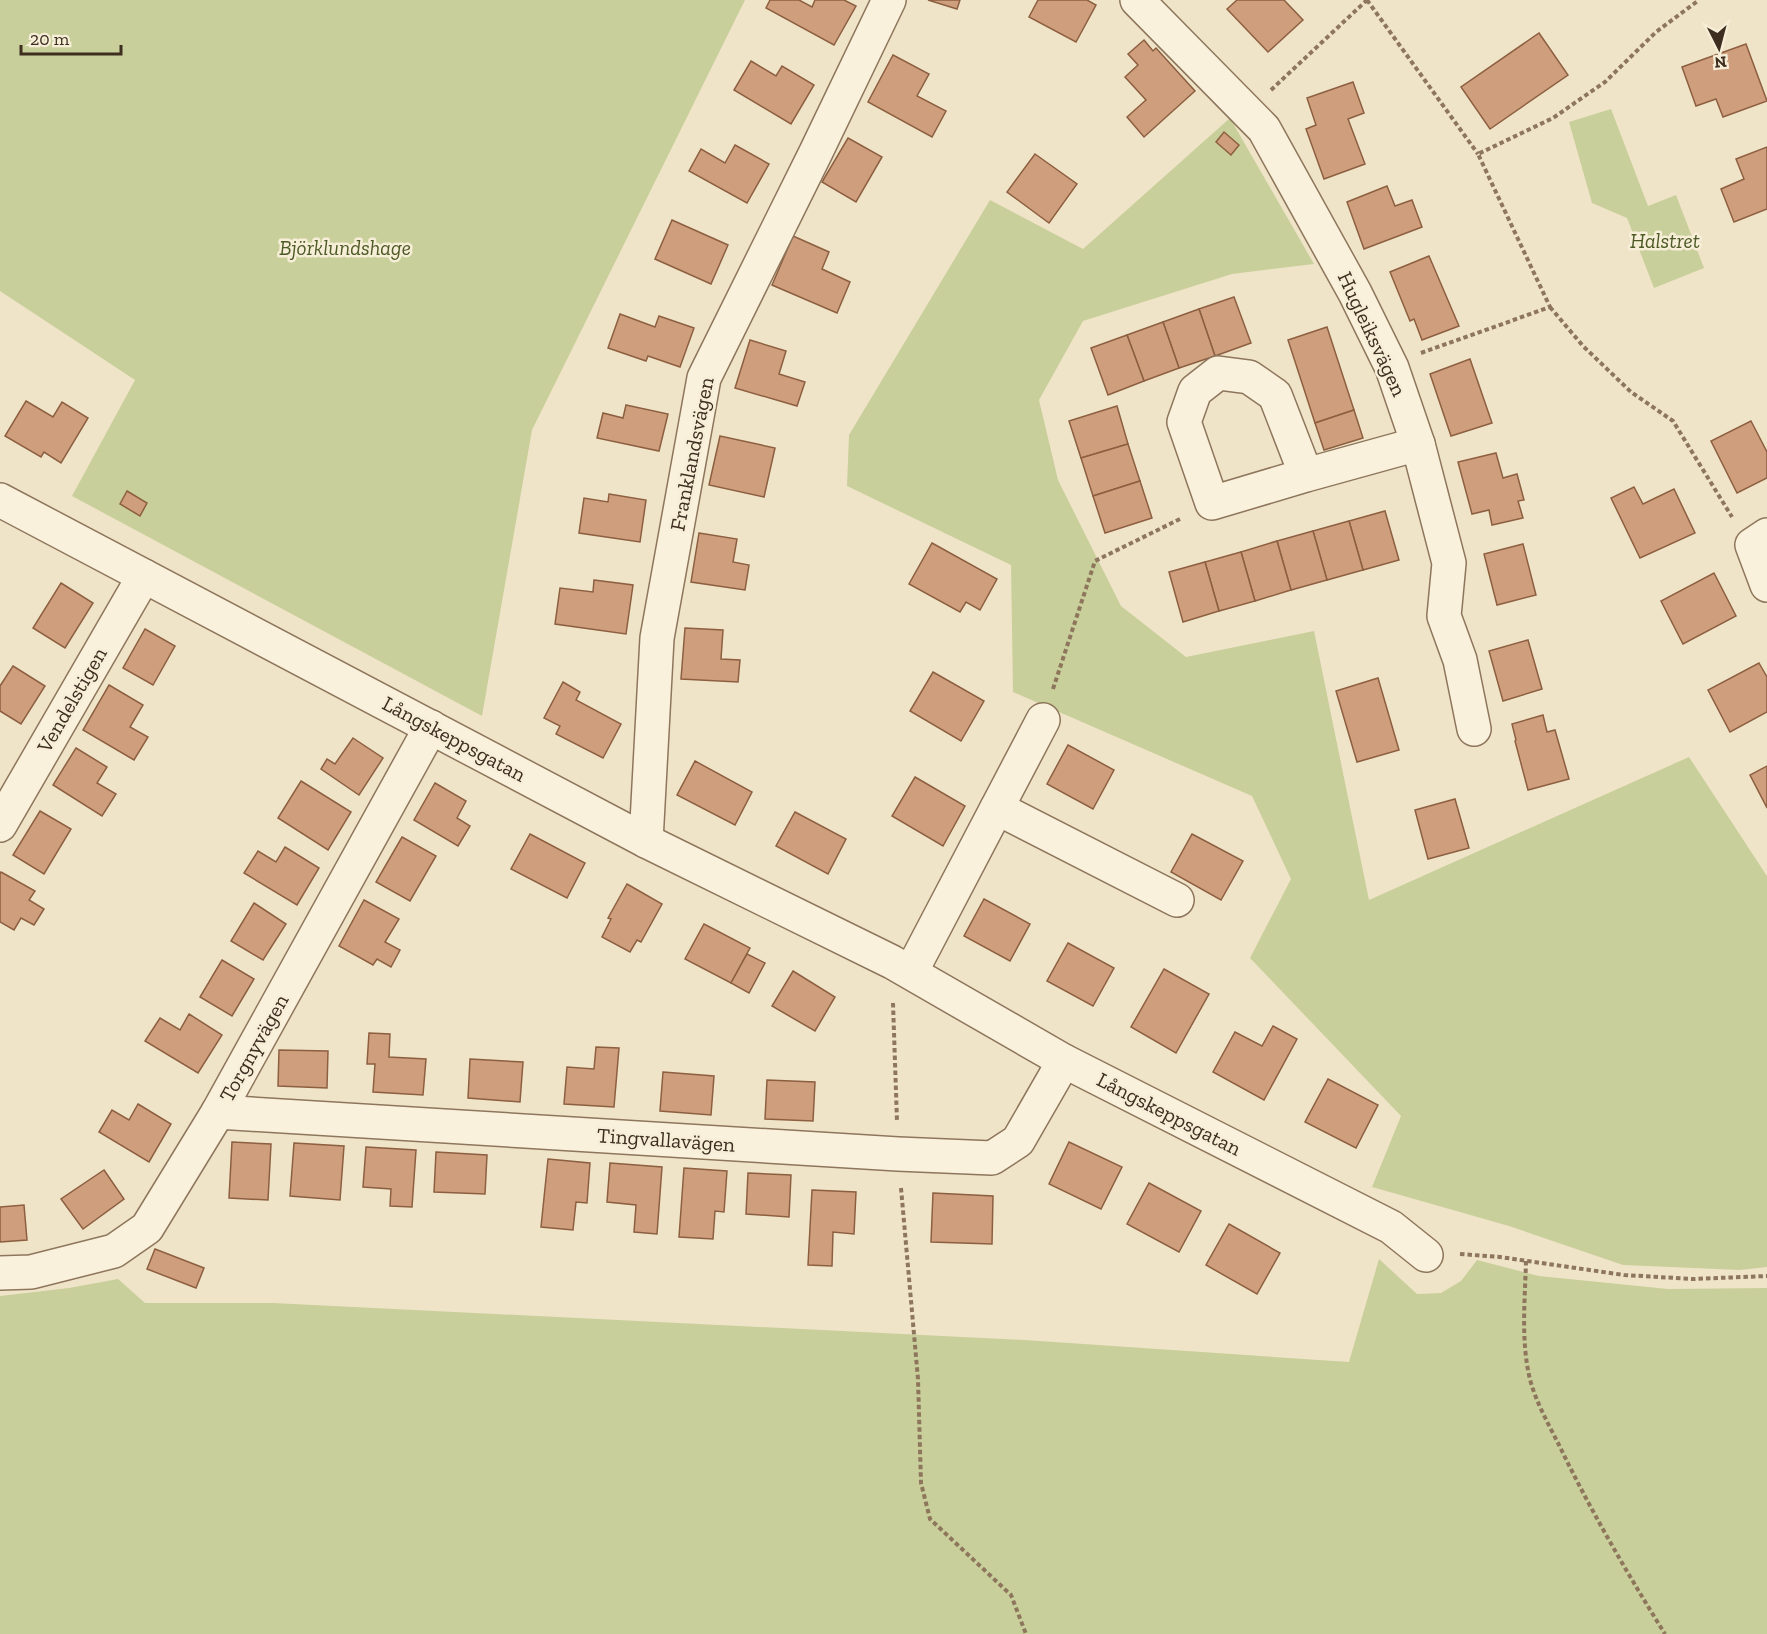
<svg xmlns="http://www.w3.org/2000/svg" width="1767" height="1634" font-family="'Zilla Slab',serif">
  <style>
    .green { fill: #c9cf9b }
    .building { fill: #cf9f7d; stroke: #8d5f41; stroke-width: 1.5 }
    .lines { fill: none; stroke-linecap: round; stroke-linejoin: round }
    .minor-casing { stroke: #8d765c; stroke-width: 36 }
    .path { stroke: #8d765c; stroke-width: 4; stroke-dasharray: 4.5 3; stroke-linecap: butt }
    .minor { stroke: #faf1dc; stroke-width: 33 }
    .labels { text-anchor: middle; stroke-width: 5; stroke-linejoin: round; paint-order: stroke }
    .park-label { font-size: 21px; font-style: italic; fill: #4d5a26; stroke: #f7eed8 }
    .street-label { font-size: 21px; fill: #3d2e20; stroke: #f7eed8 }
  </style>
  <rect width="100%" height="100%" fill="#f0e4c8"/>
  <g class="green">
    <path d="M0,0H745L532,430L482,716L72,496L135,380L0,291Z"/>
    <path d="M1611,109L1648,206L1676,195L1704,268L1654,288L1627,218L1592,203L1569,122Z"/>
    <path d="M1230,118L1314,264L1232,274L1083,321L1039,400L1058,480L1121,606L1186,657L1314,631L1369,900L1689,757L1767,876V1267L1740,1270L1623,1265L1509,1226L1372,1187L1401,1116L1250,958L1291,879L1252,796L1013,692L1011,565L847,486L849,435L990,200L1083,249Z"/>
    <path d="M1379,1259L1417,1294L1441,1293L1461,1281L1477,1260L1539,1276L1668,1289L1767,1288V1634H0V1296L69,1288L118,1279L145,1303H273L1025,1340L1349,1362Z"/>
  </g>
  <g class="building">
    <path d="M770,0H799L812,7L815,0H844L856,6L834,45L766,8Z"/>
    <path d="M928,0H960L957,9Z"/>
    <path d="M1038,0H1087L1096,5L1076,42L1029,17Z"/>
    <path d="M1237,0H1284L1303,20L1268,52L1227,9Z"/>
    <path d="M1539,33L1568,75L1490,129L1461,87Z"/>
    <path d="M1144,40L1153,51L1156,48L1195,91L1144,137L1127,117L1146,100L1125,77L1138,65L1128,54Z"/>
    <path d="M1746,44L1767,101L1723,117L1716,99L1696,106L1682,67Z"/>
    <path d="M893,55L929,74L917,96L946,111L932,137L868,102Z"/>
    <path d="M751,61L776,76L782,66L814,85L791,124L734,90Z"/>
    <path d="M1353,82L1364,113L1348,119L1365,164L1324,179L1306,129L1316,125L1307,98Z"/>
    <path d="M1224,132L1239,145L1231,155L1216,142Z"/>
    <path d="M848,138L882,157L856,202L822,182Z"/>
    <path d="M735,145L769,164L747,203L689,171L701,149L725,163Z"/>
    <path d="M1767,147V209L1734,222L1721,189L1744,179L1736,159Z"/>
    <path d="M1035,154L1077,184L1049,223L1007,192Z"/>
    <path d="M1387,186L1395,206L1412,200L1422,227L1364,249L1347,202Z"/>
    <path d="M672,220L728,245L711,284L655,259Z"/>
    <path d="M793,236L829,252L822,269L850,282L837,313L772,285Z"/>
    <path d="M1429,256L1459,326L1422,340L1414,319L1410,321L1390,272Z"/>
    <path d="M1234,297L1251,343L1215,356L1199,309Z"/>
    <path d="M1199,309L1215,356L1179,368L1163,322Z"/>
    <path d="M620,314L655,327L659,316L694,328L680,367L648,356L646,361L608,348Z"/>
    <path d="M1163,322L1179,368L1144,381L1127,335Z"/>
    <path d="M1327,327L1354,410L1315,423L1288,340Z"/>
    <path d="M1127,335L1144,381L1108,395L1091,348Z"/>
    <path d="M750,340L786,351L779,374L805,382L797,406L735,388Z"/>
    <path d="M1470,359L1492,423L1451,436L1430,374Z"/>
    <path d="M26,401L53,417L62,402L88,418L61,463L44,452L41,457L5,436Z"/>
    <path d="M626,405L668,414L659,451L597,438L603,413L623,418Z"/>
    <path d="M1117,406L1128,444L1081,458L1069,421Z"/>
    <path d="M1354,410L1363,438L1324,450L1315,423Z"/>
    <path d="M1751,421L1767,452V478L1737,493L1711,441Z"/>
    <path d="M720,436L775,448L764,497L709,485Z"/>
    <path d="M1128,444L1140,481L1093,496L1081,458Z"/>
    <path d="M1496,453L1503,478L1517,474L1524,500L1518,501L1523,518L1492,525L1489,510L1472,514L1458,462Z"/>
    <path d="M1140,481L1152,518L1105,533L1093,496Z"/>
    <path d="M1634,487L1643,504L1674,489L1695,533L1640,558L1611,498Z"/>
    <path d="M127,491L147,503L140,516L120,504Z"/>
    <path d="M609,494L646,500L640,542L579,533L584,498L608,502Z"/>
    <path d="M1385,511L1399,560L1363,570L1349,521Z"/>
    <path d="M1349,521L1363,570L1327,580L1313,531Z"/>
    <path d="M1313,531L1327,580L1291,590L1277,541Z"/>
    <path d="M699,533L737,539L733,562L749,565L745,590L691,582Z"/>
    <path d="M1277,541L1291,590L1255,601L1241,552Z"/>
    <path d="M932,543L997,579L980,610L966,602L960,612L909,584Z"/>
    <path d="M1523,544L1536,595L1497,605L1484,554Z"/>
    <path d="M1241,552L1255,601L1219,611L1205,562Z"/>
    <path d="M1205,562L1219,611L1183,622L1169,572Z"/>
    <path d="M1714,573L1736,616L1683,644L1661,601Z"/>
    <path d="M594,580L633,585L626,634L555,624L560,588L593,592Z"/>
    <path d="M61,583L93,603L65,648L33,628Z"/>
    <path d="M685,628L723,630L721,659L740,660L738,682L681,679Z"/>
    <path d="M145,629L175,646L153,685L123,668Z"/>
    <path d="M1528,640L1542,689L1503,701L1489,651Z"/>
    <path d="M1759,663L1767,677V712L1730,732L1708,690Z"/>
    <path d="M13,666L45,686L21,724L0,711V686Z"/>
    <path d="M933,672L984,701L961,741L910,711Z"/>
    <path d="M1378,678L1399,750L1357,762L1336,691Z"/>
    <path d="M563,682L580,692L576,700L621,724L603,758L556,734L560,726L544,718Z"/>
    <path d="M109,685L143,705L130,727L148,737L134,760L83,730Z"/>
    <path d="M1543,715L1547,732L1555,730L1569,779L1528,790L1515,741L1516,740L1512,724Z"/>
    <path d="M353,738L383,758L359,795L321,769L327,759L335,764Z"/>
    <path d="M1068,745L1114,770L1093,809L1047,784Z"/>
    <path d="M76,748L107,767L97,783L116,794L102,816L53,785Z"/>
    <path d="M695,761L752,792L735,825L677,795Z"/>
    <path d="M1767,766V808L1750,775Z"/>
    <path d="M915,777L965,806L943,846L892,816Z"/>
    <path d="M301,781L351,812L328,850L278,818Z"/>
    <path d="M435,783L466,801L457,818L470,826L458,846L414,820Z"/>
    <path d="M1455,799L1469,848L1428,859L1415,810Z"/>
    <path d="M40,811L71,829L44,874L13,855Z"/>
    <path d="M795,812L846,839L828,874L776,846Z"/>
    <path d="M530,834L585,863L567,898L511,869Z"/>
    <path d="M1192,834L1243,861L1221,900L1171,872Z"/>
    <path d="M402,837L436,856L410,901L376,882Z"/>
    <path d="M285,847L319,868L297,905L244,873L258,851L276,862Z"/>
    <path d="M1,872L35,891L29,900L44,909L34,925L21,918L14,930L0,922V874Z"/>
    <path d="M627,884L662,904L641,942L637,940L630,952L602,937L611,919L608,918Z"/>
    <path d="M984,899L1030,924L1010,961L964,936Z"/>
    <path d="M364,900L399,919L385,942L400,950L391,967L377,959L373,965L339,946Z"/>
    <path d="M254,903L286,924L263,960L231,941Z"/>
    <path d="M704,924L750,948L731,983L685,959Z"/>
    <path d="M1068,943L1114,968L1093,1006L1047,981Z"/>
    <path d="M747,954L765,963L749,993L731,983Z"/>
    <path d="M222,960L254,979L232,1016L200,997Z"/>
    <path d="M1164,969L1209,994L1176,1053L1131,1027Z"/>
    <path d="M793,971L835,997L815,1031L772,1006Z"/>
    <path d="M189,1014L222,1035L198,1073L145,1041L160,1018L180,1030Z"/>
    <path d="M1273,1026L1297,1039L1264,1100L1213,1072L1235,1032L1262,1046Z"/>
    <path d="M369,1033L390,1034L389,1057L426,1059L423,1095L373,1092L375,1064H367Z"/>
    <path d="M596,1047L619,1048L614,1107L564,1104L567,1067L594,1069Z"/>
    <path d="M279,1050L328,1051L327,1088L278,1086Z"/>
    <path d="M470,1059L523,1062L520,1102L468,1098Z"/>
    <path d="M663,1072L714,1076L711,1115L660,1111Z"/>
    <path d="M1328,1079L1378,1105L1356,1148L1305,1122Z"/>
    <path d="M767,1080L815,1082L813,1121L765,1119Z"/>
    <path d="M138,1104L171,1124L149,1162L99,1132L112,1110L129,1120Z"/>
    <path d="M232,1142L271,1144L268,1200L229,1198Z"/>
    <path d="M1069,1142L1122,1167L1101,1209L1049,1184Z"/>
    <path d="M294,1143L344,1146L340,1200L290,1196Z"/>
    <path d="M366,1147L416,1150L412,1207L390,1206L391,1189L363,1187Z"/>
    <path d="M436,1152L487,1155L485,1194L434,1192Z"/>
    <path d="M548,1159L590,1163L587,1203L576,1202L573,1230L541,1227Z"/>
    <path d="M610,1163L662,1167L657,1234L634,1232L636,1205L607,1202Z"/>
    <path d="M684,1168L727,1171L724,1212L715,1211L713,1239L679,1237Z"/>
    <path d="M104,1170L124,1199L83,1229L61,1199Z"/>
    <path d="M748,1173L791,1175L789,1217L746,1214Z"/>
    <path d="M1149,1183L1201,1211L1179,1252L1127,1224Z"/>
    <path d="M812,1190L856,1192L854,1234L833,1232L832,1266L808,1265Z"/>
    <path d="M933,1193L993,1196L992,1244L931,1242Z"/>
    <path d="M24,1205L27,1240L0,1242V1207Z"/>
    <path d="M1229,1224L1280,1253L1257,1294L1206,1265Z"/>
    <path d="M155,1249L204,1268L196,1288L147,1269Z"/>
  </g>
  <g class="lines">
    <g class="minor-casing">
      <g id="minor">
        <path d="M1137,0L1264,129L1355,293L1392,368L1418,444L1449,563L1444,616L1460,660L1474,729"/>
        <path d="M1306,475L1212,503L1184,422L1195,391L1218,373L1249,377L1275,395L1306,475L1418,444"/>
        <path d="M0,500L646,841L892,962L1064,1061L1391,1227L1426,1255"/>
        <path d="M1767,535L1752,545L1767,585"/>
        <path d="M997,808L1177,900"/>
        <path d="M0,825L144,576"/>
        <path d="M646,841L657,638L704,378L816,152L889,0"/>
        <path d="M911,972L1043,720"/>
        <path d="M218,1112L898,1154L992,1158L1018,1141L1064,1061"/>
        <path d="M0,1273L31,1272L114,1251L147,1228L218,1112L431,727"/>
      </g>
    </g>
    <g class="path">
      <path d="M1367,0L1478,154"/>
      <path d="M1271,90L1367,0"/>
      <path d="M1550,307L1583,346L1631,392L1673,421L1732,517"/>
      <path d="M1421,353L1550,307L1478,154L1553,118L1605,82L1656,32L1699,0"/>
      <path d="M1053,689L1095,561L1182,518"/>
      <path d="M893,1003L897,1121"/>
      <path d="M901,1188L918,1379L921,1483L930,1519L1011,1595L1026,1634"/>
      <path d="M1460,1254L1500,1257L1624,1275L1693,1279L1767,1276"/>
      <path d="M1526,1261C1525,1299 1521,1338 1529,1375C1534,1399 1549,1425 1560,1447C1591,1511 1627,1573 1665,1634"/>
    </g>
    <use href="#minor" class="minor"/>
  </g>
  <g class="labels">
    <g class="park-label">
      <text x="1665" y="248">Halstret</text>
      <text x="345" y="255">Björklundshage</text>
    </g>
    <g class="street-label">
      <text transform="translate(1372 334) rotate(65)" y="7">Hugleiksvägen</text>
      <text transform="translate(692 454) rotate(-79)" y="7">Franklandsvägen</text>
      <text transform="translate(72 700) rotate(-60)" y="7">Vendelstigen</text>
      <text transform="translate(454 739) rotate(28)" y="7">Långskeppsgatan</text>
      <text transform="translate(254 1048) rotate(-61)" y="7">Torgnyvägen</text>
      <text transform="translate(1169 1114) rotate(27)" y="7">Långskeppsgatan</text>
      <text transform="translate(666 1140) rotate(4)" y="7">Tingvallavägen</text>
    </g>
  </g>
  <g transform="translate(1719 48) rotate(174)" stroke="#f7eed8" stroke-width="4.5" paint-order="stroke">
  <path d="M0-4.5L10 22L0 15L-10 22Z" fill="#3d2e20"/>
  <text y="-9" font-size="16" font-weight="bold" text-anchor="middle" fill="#3d2e20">N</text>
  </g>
  <path d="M21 45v9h100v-9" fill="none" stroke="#3d2e20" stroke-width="3"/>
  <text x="30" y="45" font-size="18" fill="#3d2e20" stroke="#f7eed8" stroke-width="4.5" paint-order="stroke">20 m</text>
</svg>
